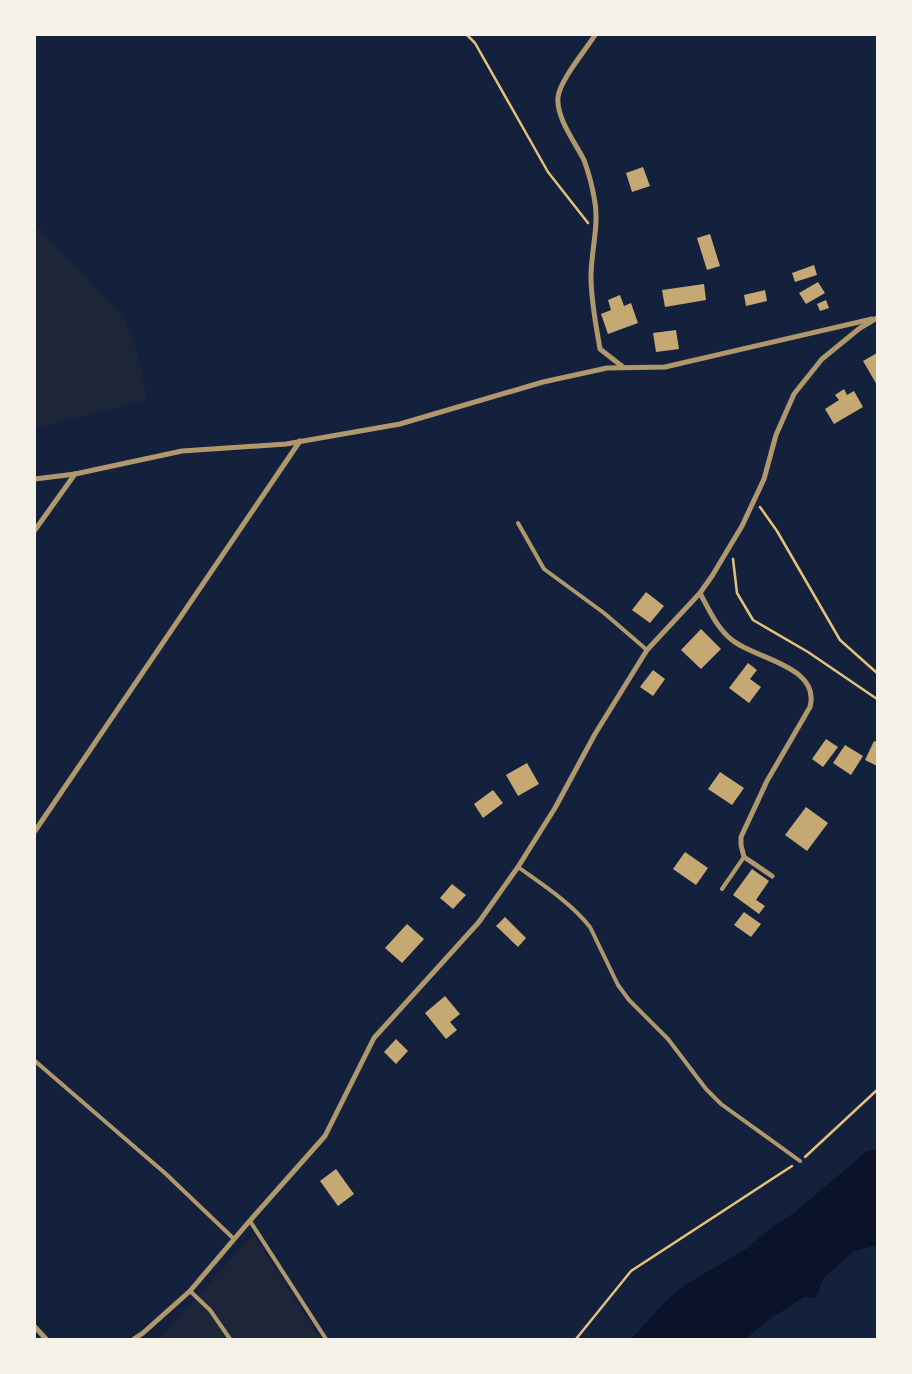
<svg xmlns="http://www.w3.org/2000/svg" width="912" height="1374" font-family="'DejaVu Sans',sans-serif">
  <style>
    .green { fill: #1d2539 }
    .water { fill: #0b132b }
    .building { fill: #c6a872 }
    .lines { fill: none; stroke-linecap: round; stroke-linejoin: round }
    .path { stroke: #e5c07b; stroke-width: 2.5 }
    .service { stroke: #b1986c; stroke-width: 4 }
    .minor { stroke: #b1986c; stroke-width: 5 }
  </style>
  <rect width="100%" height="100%" fill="#14213d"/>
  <g class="green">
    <path d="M35,223L49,240L119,312C138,342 140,366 147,400L35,428Z"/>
    <path d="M253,1234L320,1339H160L163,1336Z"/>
  </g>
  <path class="water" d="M877,1149V1245L854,1251L823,1279L816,1298L804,1297L773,1317L745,1339H631L663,1304L683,1286L746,1249L773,1226L794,1213L867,1151Z"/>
  <g class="building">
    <path d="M643,167L650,186L632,192L626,173Z"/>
    <path d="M710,234L720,266L707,270L697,238Z"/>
    <path d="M814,265L817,275L795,282L792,273Z"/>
    <path d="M818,282L825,293L806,304L799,293Z"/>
    <path d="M704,284L706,300L665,307L662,290Z"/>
    <path d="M765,290L767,301L746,306L744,295Z"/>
    <path d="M620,295L624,306L631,303L638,323L608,334L601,314L611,310L608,300Z"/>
    <path d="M826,300L829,308L820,311L817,304Z"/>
    <path d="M676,330L679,349L656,352L653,333Z"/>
    <path d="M877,353V385L863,361Z"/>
    <path d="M844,389L847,395L854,391L863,407L834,424L825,409L839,400L835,395Z"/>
    <path d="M646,592L664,606L650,623L632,610Z"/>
    <path d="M701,629L721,649L701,669L681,650Z"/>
    <path d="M748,663L757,670L750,679L761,687L749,703L729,688Z"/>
    <path d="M653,670L665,679L653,696L640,687Z"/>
    <path d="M826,739L838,747L823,767L812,759Z"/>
    <path d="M874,741L877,742V766L865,760Z"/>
    <path d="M845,745L863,756L851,775L833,763Z"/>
    <path d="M527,763L539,784L518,796L506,775Z"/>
    <path d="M720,772L744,788L732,805L708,789Z"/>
    <path d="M493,790L503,803L483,818L474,804Z"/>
    <path d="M806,807L828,823L807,851L785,835Z"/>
    <path d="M685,852L708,868L696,885L673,869Z"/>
    <path d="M752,869L769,881L756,900L765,906L759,914L733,895Z"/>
    <path d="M452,884L466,895L453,909L440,898Z"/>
    <path d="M744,912L761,924L751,937L734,925Z"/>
    <path d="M505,917L526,938L518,947L496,926Z"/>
    <path d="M407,924L424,939L402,963L385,948Z"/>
    <path d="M445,996L460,1014L450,1022L457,1030L446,1039L425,1013Z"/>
    <path d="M396,1039L408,1051L396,1064L384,1052Z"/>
    <path d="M336,1169L354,1194L338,1206L320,1181Z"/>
  </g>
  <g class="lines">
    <g class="path">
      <path d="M467,35L475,43L548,172L588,223"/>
      <path d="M760,507L777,531L840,640L877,673"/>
      <path d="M733,559L737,593L753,620L808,652L877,699"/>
      <path d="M805,1157L877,1090"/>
      <path d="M576,1339L631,1271L792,1166"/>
    </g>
    <g class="service">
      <path d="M518,523L544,569L604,613L647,650"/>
      <path d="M518,867C543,885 571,903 590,927L618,985L629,1000L668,1039L706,1089L721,1104L800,1161"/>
      <path d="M722,889L744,857"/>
      <path d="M35,1061L166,1174L234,1239"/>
      <path d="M250,1221L326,1339"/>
      <path d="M190,1291L210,1310L230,1339"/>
    </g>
    <g class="minor">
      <path d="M595,35C585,51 560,80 558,97C556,118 575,142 584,160C588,171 592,185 594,197C600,223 591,250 591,277C591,301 596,325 600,349L623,367"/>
      <path d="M35,479L75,474L182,451L286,444L400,424L543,382L607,368L665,367L872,319"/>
      <path d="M35,530L75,474"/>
      <path d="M700,593C709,610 717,628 732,640C755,659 821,666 810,707L767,781L741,837V845L744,857L772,876"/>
      <path d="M35,831L300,441"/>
      <path d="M35,1327L46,1339"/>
      <path d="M134,1339L143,1333L190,1291L247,1224L325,1136L374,1038L479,922L518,867L555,808L595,734L647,650L700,593L712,576L742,526L764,479L776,435L794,394L822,359L860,328L877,318"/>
    </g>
  </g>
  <rect width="912" height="1374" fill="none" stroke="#f6f1e7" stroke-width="72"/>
</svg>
